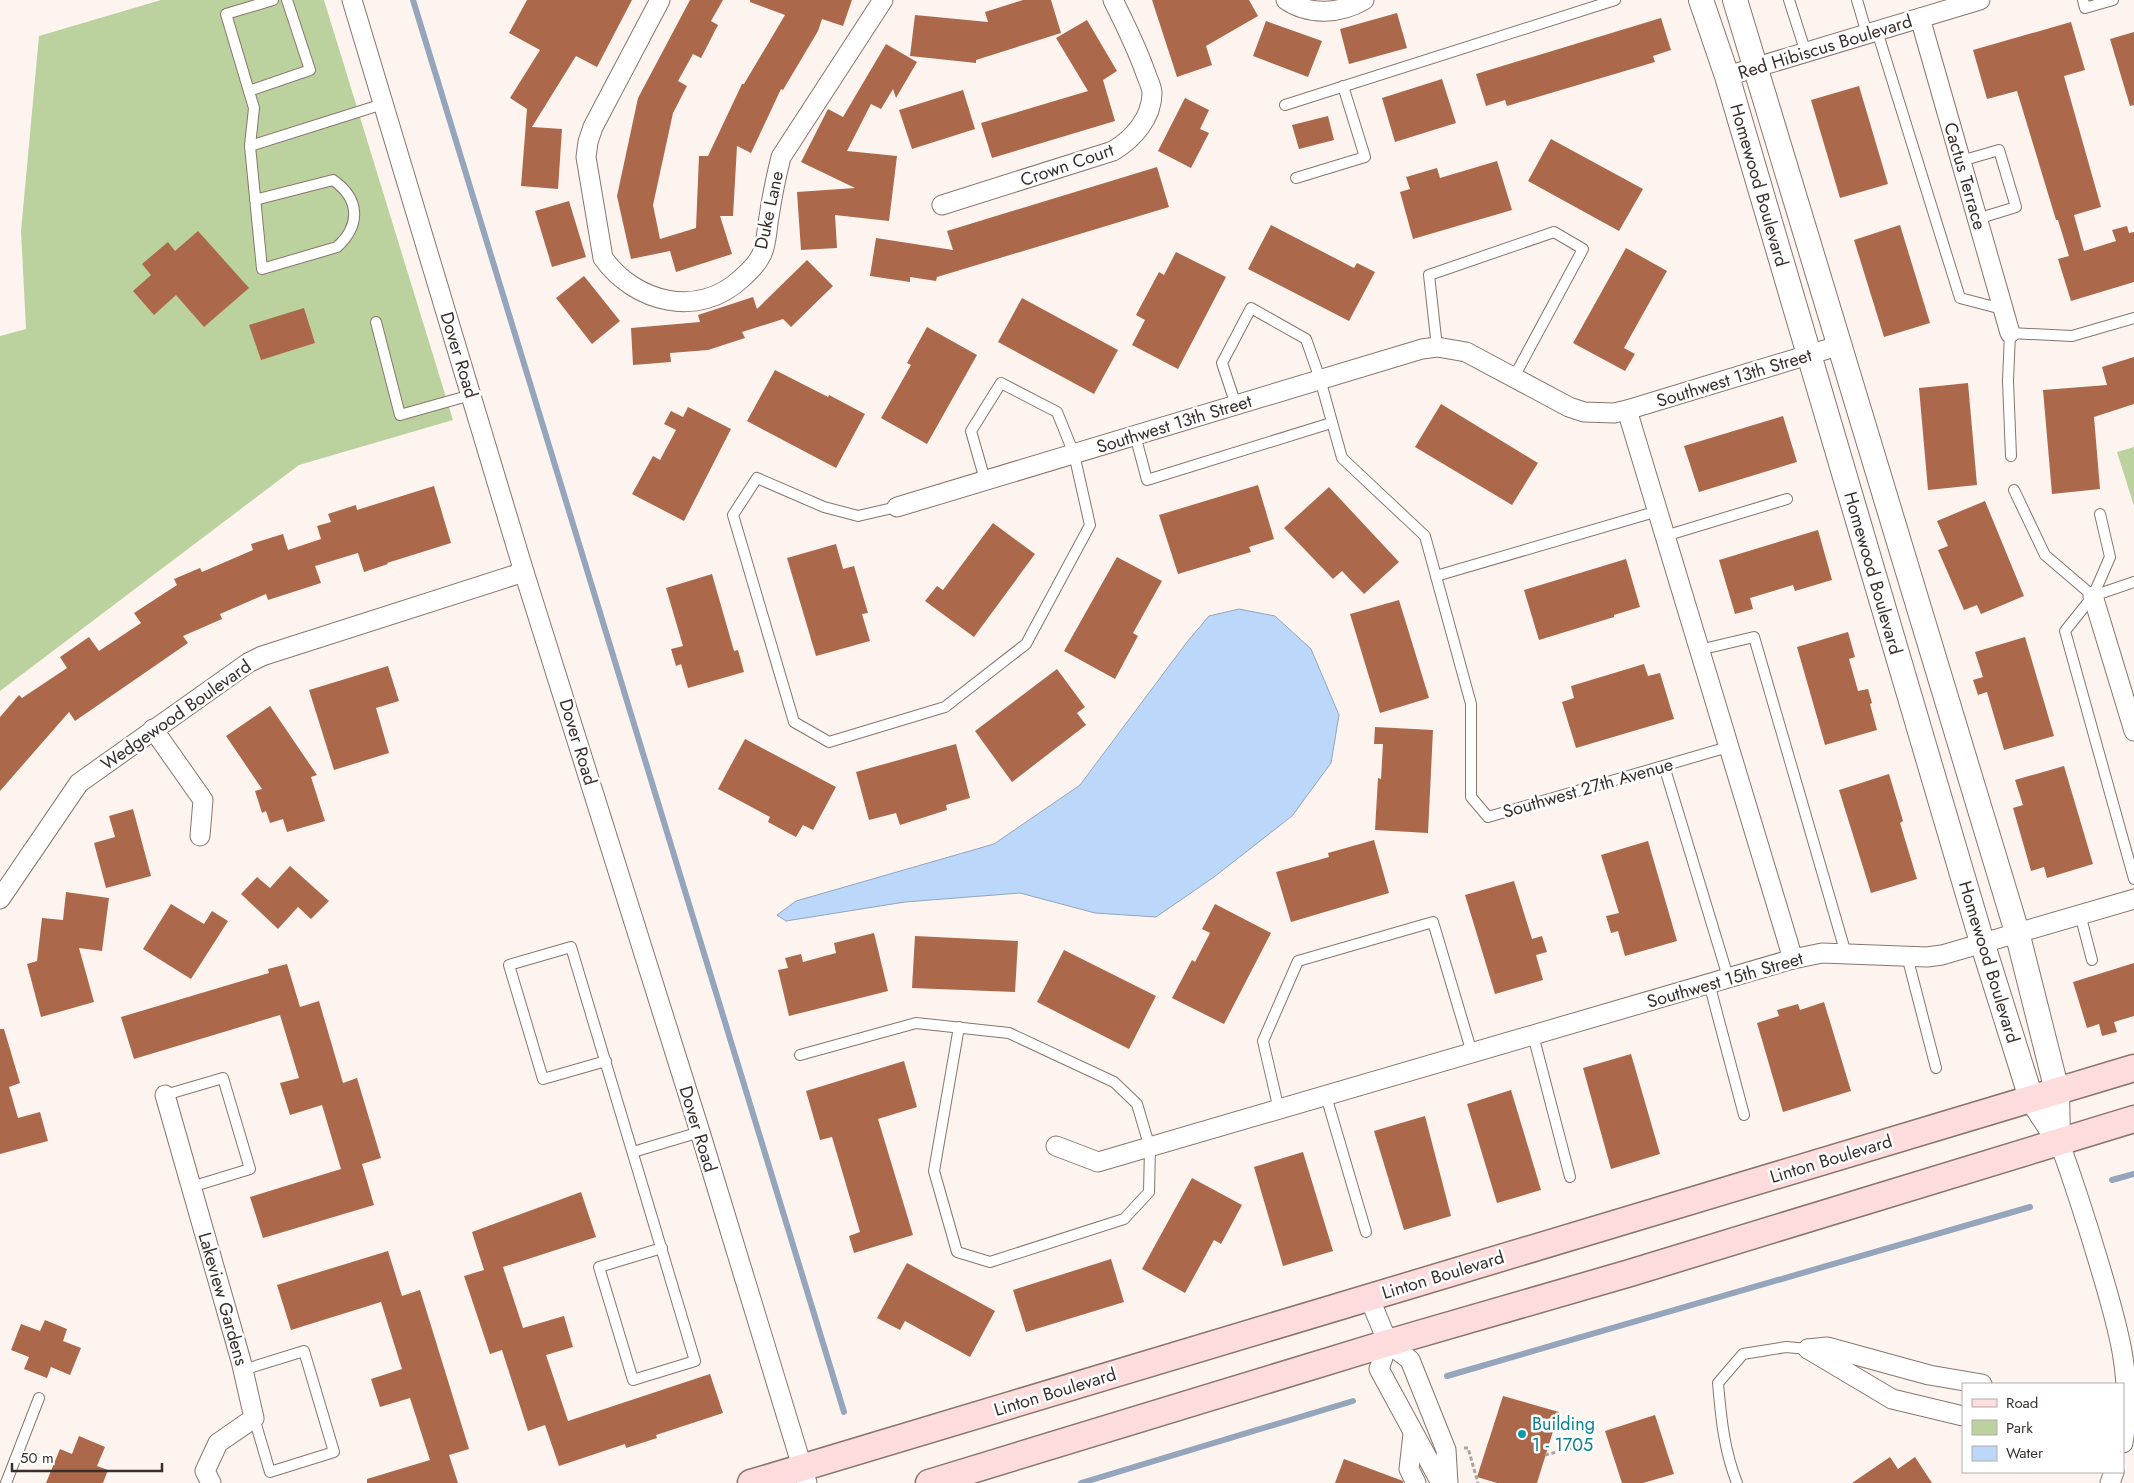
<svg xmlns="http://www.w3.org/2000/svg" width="2134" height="1483" font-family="Jost,sans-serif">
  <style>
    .green { fill: #bcd29e }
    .water { fill: #bbd7fa; stroke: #94a5bc }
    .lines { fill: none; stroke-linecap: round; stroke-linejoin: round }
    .stream { stroke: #94a5bc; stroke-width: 6 }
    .building { fill: #ab684a }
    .service-casing { stroke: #89756c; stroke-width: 12 }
    .minor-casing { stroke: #89756c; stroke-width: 21 }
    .tertiary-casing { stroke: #89756c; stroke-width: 26 }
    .secondary-casing { stroke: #89756c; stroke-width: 29 }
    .path { stroke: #aca3a0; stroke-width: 3; stroke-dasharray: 4 2.5; stroke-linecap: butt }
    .service { stroke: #fff; stroke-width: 10 }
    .minor { stroke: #fff; stroke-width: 19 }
    .tertiary { stroke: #fff; stroke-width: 24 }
    .secondary { stroke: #fcdcdc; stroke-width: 26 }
    .culture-dot { fill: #0f9aa8; stroke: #fff; stroke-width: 2 }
    .labels { text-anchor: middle; stroke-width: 5; stroke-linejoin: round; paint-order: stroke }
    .street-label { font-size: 18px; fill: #39302d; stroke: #fff }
    .culture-label { font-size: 18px; fill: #0d838f; stroke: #fff; text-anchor: start }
  </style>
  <rect width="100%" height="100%" fill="#fdf4f0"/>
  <g class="green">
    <path d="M161,0H324L453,420L299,465L0,691V336L26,329L21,231L39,36Z"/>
    <path d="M2134,447V506L2117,452Z"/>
  </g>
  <path class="water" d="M1239,609L1275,616L1311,649L1339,715L1331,763L1292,816L1214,877L1156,917L1095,913L1020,893L905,902L786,921L777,915L796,901L994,844L1080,785L1187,642L1209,616Z"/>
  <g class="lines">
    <g class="stream">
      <path d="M413,0L844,1412"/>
      <path d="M2112,1180L2134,1174"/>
      <path d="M1447,1376L2030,1207"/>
      <path d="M1081,1483L1353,1401"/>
    </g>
  </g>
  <g class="building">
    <path d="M527,0H632L597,67L576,56L532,127L562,129L558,189L521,186L527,109L510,98L540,50L509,33Z"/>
    <path d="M690,0H723L711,21L718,25L701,58L693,54L678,81L687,86L673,113L653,205L660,239L696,228L699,156H708L742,84H744L785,15L750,2V0H852L843,26L822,19L818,31L783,90L781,89L751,153L737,146L733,216H720L732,254L676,272L670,251L631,259L617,196L638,98Z"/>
    <path d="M1023,0H1051L1061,33L976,60V63L910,56L915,15L988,22L985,12Z"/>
    <path d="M1152,0H1249L1258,16L1206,46L1212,65L1177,77Z"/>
    <path d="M1397,13L1407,48L1349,64L1340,29Z"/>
    <path d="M1661,18L1671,50L1653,56L1655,62L1507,106L1505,100L1486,106L1476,74Z"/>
    <path d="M1087,20L1117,71L1103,80L1115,121L992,158L981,123L1088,91L1056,38Z"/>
    <path d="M1266,21L1322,41L1308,77L1253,56Z"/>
    <path d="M2071,22L2085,70L2064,76L2101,207L2074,215L2084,251L2116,241L2112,230L2127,226L2129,233L2134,232V282L2071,301L2058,259L2069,256L2058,220H2056L2017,91L1987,99L1973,50Z"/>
    <path d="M2134,32V105L2130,106L2110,39Z"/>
    <path d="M886,44L917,62L896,98L893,89L881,109L871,104L847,151L897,156L889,221L835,215L837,248L801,250L797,192L855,188L801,162L828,109L843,117Z"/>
    <path d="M1442,79L1456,123L1395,142L1382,98Z"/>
    <path d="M1859,86L1888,184L1840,198L1811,100Z"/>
    <path d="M963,90L975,129L912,149L899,110Z"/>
    <path d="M1185,98L1209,110L1200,129L1209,133L1191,168L1158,151Z"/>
    <path d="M1328,116L1334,140L1299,149L1292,125Z"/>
    <path d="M1551,139L1643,189L1619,231L1528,181Z"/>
    <path d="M1497,161L1512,210L1413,239L1400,192L1410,189L1406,177L1437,168L1440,178Z"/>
    <path d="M1157,167L1169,207L937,277L936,281L910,277V282L870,276L876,238L953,250L947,231Z"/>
    <path d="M569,201L586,257L552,267L535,211Z"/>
    <path d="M1271,225L1354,268L1357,263L1375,272L1349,321L1248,269Z"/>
    <path d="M1900,225L1930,323L1884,337L1854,240Z"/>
    <path d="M198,231L249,288L204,327L176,295L154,315L133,291L151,275L142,264L168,242L175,251Z"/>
    <path d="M1626,248L1667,271L1624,348L1635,354L1625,371L1573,343Z"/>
    <path d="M1176,252L1226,277L1178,369L1132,345L1145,320L1136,315L1159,272L1164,275Z"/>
    <path d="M807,260L833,286L791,327L783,319L742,332L745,338L708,350L670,353L671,362L633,365L631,328L700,322L698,315L753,297L757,309Z"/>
    <path d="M584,276L620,321L592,344L556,298Z"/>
    <path d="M1022,298L1118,350L1094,394L998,342Z"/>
    <path d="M304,308L315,343L261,360L249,325Z"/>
    <path d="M927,327L977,355L927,444L881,418L911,365L907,363Z"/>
    <path d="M2134,357V404L2094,417L2100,489L2052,494L2043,390L2107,385L2102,367Z"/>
    <path d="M775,370L828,397L829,395L865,414L836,468L747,421Z"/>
    <path d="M1968,383L1977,485L1928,490L1919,388Z"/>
    <path d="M1441,404L1538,463L1512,505L1415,447Z"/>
    <path d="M688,407L731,429L684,521L632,494L653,456L660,460L676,430L664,424L671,411L683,417Z"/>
    <path d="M1783,416L1797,462L1699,492L1684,446Z"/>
    <path d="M1258,485L1274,539L1249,547L1251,552L1178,574L1159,515Z"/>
    <path d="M434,486L451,543L387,563L388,564L364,572L358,553L315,566L321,583L268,600L266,594L220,614L222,619L183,636L188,643L75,721L69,712L0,791V717L19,695L22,698L67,668L60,657L89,637L99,651L141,623L134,613L177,585L174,579L200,568L202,572L253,550L251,544L283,534L288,550L321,539L317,526L331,522L328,514L356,505L357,510Z"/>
    <path d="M1329,487L1399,562L1364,594L1342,571L1333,579L1284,528Z"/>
    <path d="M1985,501L2024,596L1981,614L1977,605L1964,610L1938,550L1948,546L1937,521Z"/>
    <path d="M993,523L1035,554L974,637L925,601L937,586L943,590Z"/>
    <path d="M1818,530L1832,580L1795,591L1793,585L1750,598L1753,609L1735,614L1719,560Z"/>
    <path d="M836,544L843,569L854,566L868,613L862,614L870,641L816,656L787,558Z"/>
    <path d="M1117,557L1162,581L1133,633L1138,636L1115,679L1064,651Z"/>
    <path d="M1626,559L1640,607L1614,615V617L1539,640L1524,590Z"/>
    <path d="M712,574L734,651L738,650L744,672L688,688L681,664L676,666L671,649L683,646L666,588Z"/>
    <path d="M1399,600L1429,698L1380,713L1350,614Z"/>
    <path d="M1848,632L1855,657L1849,659L1858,691L1868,689L1872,703L1870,704L1877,730L1825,745L1797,647Z"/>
    <path d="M2025,637L2054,736L2004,750L1987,692L1978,695L1973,680L1983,677L1975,652Z"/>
    <path d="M1644,664L1648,676L1660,673L1674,719L1576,748L1562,702L1574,698L1571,686Z"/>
    <path d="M388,666L399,701L376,708L389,753L334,770L309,690Z"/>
    <path d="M1057,669L1085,707L1077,713L1086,725L1012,782L975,731Z"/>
    <path d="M270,706L317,775L311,777L325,821L287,832L283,819L270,823L266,811L262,813L255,791L262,789L226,736Z"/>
    <path d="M1375,727L1433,730L1428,833L1375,830L1378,778L1381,779L1383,744H1374Z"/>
    <path d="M745,739L836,787L813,830L803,825L796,837L768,822L770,817L718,789Z"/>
    <path d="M956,744L970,798L946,805L947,810L900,825L896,813L869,820L856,772Z"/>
    <path d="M2064,766L2093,864L2047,878L2044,867L2031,871L2013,808L2023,805L2015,780Z"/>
    <path d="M1889,774L1903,821L1900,823L1917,879L1871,893L1839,790Z"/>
    <path d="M133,809L151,876L106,888L94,843L115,837L109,816Z"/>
    <path d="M1374,840L1389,893L1291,922L1276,872L1329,857L1328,853Z"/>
    <path d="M1648,841L1677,941L1625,956L1618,931L1611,933L1606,916L1619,913L1601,855Z"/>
    <path d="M290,866L329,901L311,919L298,907L278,929L241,894L257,877L270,888Z"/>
    <path d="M1514,881L1532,939L1542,936L1547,952L1536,955L1543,980L1495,994L1465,895Z"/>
    <path d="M66,892L109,898L102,951L79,948L94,1002L41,1017L27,964L37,961L42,918L63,920Z"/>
    <path d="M171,904L204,924L212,911L228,921L191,979L143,949Z"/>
    <path d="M1215,904L1271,933L1224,1024L1172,998L1192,960L1195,962L1210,933L1202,929Z"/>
    <path d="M874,933L888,991L789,1016L778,970L788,968L785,958L801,954L803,962L836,953L834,943Z"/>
    <path d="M915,936L1018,941L1015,992L912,988Z"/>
    <path d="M1064,950L1156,996L1129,1049L1037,1002Z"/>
    <path d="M2134,963V1016L2114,1022L2117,1032L2102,1036L2099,1024L2087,1028L2073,982Z"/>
    <path d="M287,964L300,1007L319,1001L343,1083L357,1078L381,1158L362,1164L374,1205L263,1238L250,1197L341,1169L322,1105L290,1115L280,1083L299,1078L280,1015L134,1059L121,1017L269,973L268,969Z"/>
    <path d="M1824,1002L1851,1091L1783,1112L1757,1023L1779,1016L1777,1010L1798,1004L1800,1010Z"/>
    <path d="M0,1029H4L20,1083L9,1087L18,1118L40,1112L48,1141L0,1154Z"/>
    <path d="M1631,1054L1660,1154L1611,1169L1583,1068Z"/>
    <path d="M904,1061L917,1107L878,1119L913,1235L854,1253L849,1236L860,1232L832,1137L820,1140L806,1091Z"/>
    <path d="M1511,1090L1541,1190L1497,1203L1467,1104Z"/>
    <path d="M1425,1116L1451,1216L1404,1230L1374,1131Z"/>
    <path d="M1303,1152L1333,1251L1283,1266L1254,1167Z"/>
    <path d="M1192,1178L1242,1205L1221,1244L1214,1240L1185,1293L1142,1269Z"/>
    <path d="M581,1192L596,1237L503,1267L523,1328L564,1316L573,1347L546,1355L568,1421L710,1374L723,1413L656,1435L657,1438L626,1448L625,1444L559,1466L545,1425L528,1431L502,1350L490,1354L464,1276L484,1270L472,1232Z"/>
    <path d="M388,1251L402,1296L420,1290L469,1449L449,1455L458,1483H367V1479L430,1460L410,1398L380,1407L371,1379L402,1369L381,1302L291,1330L277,1285Z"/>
    <path d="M1111,1259L1124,1302L1026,1332L1013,1290Z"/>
    <path d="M907,1263L995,1311L970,1357L905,1321L900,1330L877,1318Z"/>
    <path d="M45,1320L67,1329L63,1341L81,1348L70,1375L51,1367L47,1378L24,1369L29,1357L11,1350L21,1324L40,1331Z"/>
    <path d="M1503,1396L1559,1412L1537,1483H1497L1477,1477Z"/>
    <path d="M1655,1415L1674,1474L1643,1483H1622L1605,1431Z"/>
    <path d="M79,1436L105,1447L97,1466L108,1470L103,1483H46L60,1449L72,1454Z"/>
    <path d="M1890,1457L1898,1469L1915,1457L1932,1483H1852Z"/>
    <path d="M1344,1459L1403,1481V1483H1335Z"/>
  </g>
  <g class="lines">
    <g class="service-casing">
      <g id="service">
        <path d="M1789,0L1806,53"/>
        <path d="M1857,0L1867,34"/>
        <path d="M2083,0L2085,8L2113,0"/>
        <path d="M1877,31L1960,298L2002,309"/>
        <path d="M249,91L310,70L287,0"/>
        <path d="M1285,105L1615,0"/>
        <path d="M250,146L254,108L226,14L273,0"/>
        <path d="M1961,161L1999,150L2016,207L1977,219"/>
        <path d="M1296,178L1365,157L1343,86"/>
        <path d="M255,200L333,180C360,199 361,225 337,247L262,269L250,146L383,104"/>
        <path d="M376,322L400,415L471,395"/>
        <path d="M1437,347L1429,275L1554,232L1583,249L1514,377"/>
        <path d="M1236,405L1222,363L1251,308L1306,339L1320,379L1342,458L1425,536L1471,704V797L1488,817L1728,747"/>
        <path d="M1135,435L1147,480L1331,423"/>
        <path d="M2011,456L2008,381L2010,333L2072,336L2134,318"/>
        <path d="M2014,490L2045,555L2093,596L2110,557L2100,514"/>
        <path d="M897,507L858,516L824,507L757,478L733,515L794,722L829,742L945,707L1026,644L1090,525L1074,454L1057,412L1001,383L971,431L985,480"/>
        <path d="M1665,536L1787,499"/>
        <path d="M1436,576L1658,511"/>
        <path d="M2134,582L2093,596L2065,631L2134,879"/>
        <path d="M1699,650L1754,637L1846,954"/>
        <path d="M1664,766L1728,977"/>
        <path d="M2080,914L2092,960"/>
        <path d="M1907,956L1936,1068"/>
        <path d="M1709,983L1744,1115"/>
        <path d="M1533,1035L1570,1177"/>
        <path d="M800,1055L916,1023L1009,1033L1114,1082L1137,1104L1150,1148L1149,1192L1124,1219L990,1262L957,1252L934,1171L959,1027"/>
        <path d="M606,1061L543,1079L509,965L571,947C613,1085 654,1223 695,1361L633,1380L599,1267L662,1248"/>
        <path d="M165,1095L223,1078L250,1169L191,1187"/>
        <path d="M1326,1096L1366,1232"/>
        <path d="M1279,1110L1263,1041L1298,961L1433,922L1472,1053"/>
        <path d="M633,1152L700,1132"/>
        <path d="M243,1370L304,1351L334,1452L270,1472L254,1418"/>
        <path d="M6,1483L39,1398"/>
        <path d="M1737,1483C1724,1450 1721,1418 1718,1383L1743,1354L1786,1347L1808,1349"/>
      </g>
    </g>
    <g class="minor-casing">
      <g id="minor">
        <path d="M352,0L524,572L700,1132L807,1483"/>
        <path d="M660,0L593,127L588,142L586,157L603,258C635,303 699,319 742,278C750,271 760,260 763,251C767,240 767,227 769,217C772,196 776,177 781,157L883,0"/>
        <path d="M1286,0C1309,16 1340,14 1364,0"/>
        <path d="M1920,18L2010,333"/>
        <path d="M1727,76L1980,0"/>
        <path d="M942,205L1113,151C1133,139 1152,118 1152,93C1152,87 1148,80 1146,74C1137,48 1125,24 1113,0"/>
        <path d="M1627,410L1793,959"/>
        <path d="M897,507L1422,349L1437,347L1466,352L1569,407L1584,412L1614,413L1627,410L1841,345"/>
        <path d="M2093,596L2134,731"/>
        <path d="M153,729L203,800L200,836"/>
        <path d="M0,899L79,783L248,663L262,656L524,572"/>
        <path d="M165,1095L241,1361L254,1418L218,1443L205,1471L211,1483"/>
        <path d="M2059,1141C2073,1180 2086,1220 2098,1260C2117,1324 2134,1375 2123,1443"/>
        <path d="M1056,1146L1098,1162L1793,959L1822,953L1927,957L1942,955L2134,899"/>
        <path d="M1369,1297L1388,1343L1410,1360L1446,1450L1448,1483"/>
        <path d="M1388,1343L1379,1369L1441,1483"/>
        <path d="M1808,1349L1827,1347L1929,1375L1982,1384"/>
        <path d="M1808,1349L1892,1399L1963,1416"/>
        <path d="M1413,1434L1409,1469L1416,1483"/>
        <path d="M2110,1483L2114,1472"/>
      </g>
    </g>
    <g class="tertiary-casing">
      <g id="tertiary">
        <path d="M1701,0L1727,76L1982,942L2031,1098L2059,1141"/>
        <path d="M1735,0L2017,932L2057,1091L2058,1139"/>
      </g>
    </g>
    <g class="secondary-casing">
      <g id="secondary">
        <path d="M751,1483L2134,1068"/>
        <path d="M929,1483L1388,1343L1630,1273L2134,1119"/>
      </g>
    </g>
    <g class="path">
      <path d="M1464,1448H1468L1478,1483"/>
      <path d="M1545,1455L1595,1442"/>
    </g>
    <use href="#service" class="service"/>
    <use href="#minor" class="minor"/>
    <use href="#tertiary" class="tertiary"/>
    <use href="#secondary" class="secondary"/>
  </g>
  <circle class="culture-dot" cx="1522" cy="1434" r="5"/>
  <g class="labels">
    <g class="street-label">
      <text transform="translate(1825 47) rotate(-17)" y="6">Red Hibiscus Boulevard</text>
      <text transform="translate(1067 165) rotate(-19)" y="6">Crown Court</text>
      <text transform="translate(1965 176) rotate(74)" y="6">Cactus Terrace</text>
      <text transform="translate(1759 185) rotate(74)" y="6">Homewood Boulevard</text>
      <text transform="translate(769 210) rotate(-78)" y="6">Duke Lane</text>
      <text transform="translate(459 355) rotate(73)" y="6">Dover Road</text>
      <text transform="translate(1734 378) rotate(-17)" y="6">Southwest 13th Street</text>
      <text transform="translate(1174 424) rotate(-17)" y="6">Southwest 13th Street</text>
      <text transform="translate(1873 573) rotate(74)" y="6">Homewood Boulevard</text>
      <text transform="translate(176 715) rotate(-35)" y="6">Wedgewood Boulevard</text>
      <text transform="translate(578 742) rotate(73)" y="6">Dover Road</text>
      <text transform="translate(1588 788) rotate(-16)" y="6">Southwest 27th Avenue</text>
      <text transform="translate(1989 962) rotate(73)" y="6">Homewood Boulevard</text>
      <text transform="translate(1725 980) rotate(-16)" y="6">Southwest 15th Street</text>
      <text transform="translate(698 1129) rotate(73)" y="6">Dover Road</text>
      <text transform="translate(1831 1159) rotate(-17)" y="6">Linton Boulevard</text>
      <text transform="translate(1443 1275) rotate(-17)" y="6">Linton Boulevard</text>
      <text transform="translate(223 1299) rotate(74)" y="6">Lakeview Gardens</text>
      <text transform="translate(1055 1392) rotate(-17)" y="6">Linton Boulevard</text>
    </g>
    <g class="culture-label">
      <text x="1532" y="1430">Building<tspan x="1532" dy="21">1 - 1705</tspan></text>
    </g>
  </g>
  <rect x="1962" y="1383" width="162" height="90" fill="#ffffff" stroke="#b0acab"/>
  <rect x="1972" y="1399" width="25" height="8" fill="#fcdcdc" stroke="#b0acab"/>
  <text x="2006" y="1408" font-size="15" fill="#39302d">Road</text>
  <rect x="1972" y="1420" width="25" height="15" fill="#bcd29e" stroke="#b0acab"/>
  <text x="2006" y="1433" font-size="15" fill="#39302d">Park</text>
  <rect x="1972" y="1446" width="25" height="15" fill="#bbd7fa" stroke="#b0acab"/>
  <text x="2006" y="1458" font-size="15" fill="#39302d">Water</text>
  <path d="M12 1463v8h150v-8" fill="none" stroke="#39302d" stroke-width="2.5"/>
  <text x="20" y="1463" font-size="15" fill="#39302d" stroke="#ffffff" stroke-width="4" paint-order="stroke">50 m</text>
</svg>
